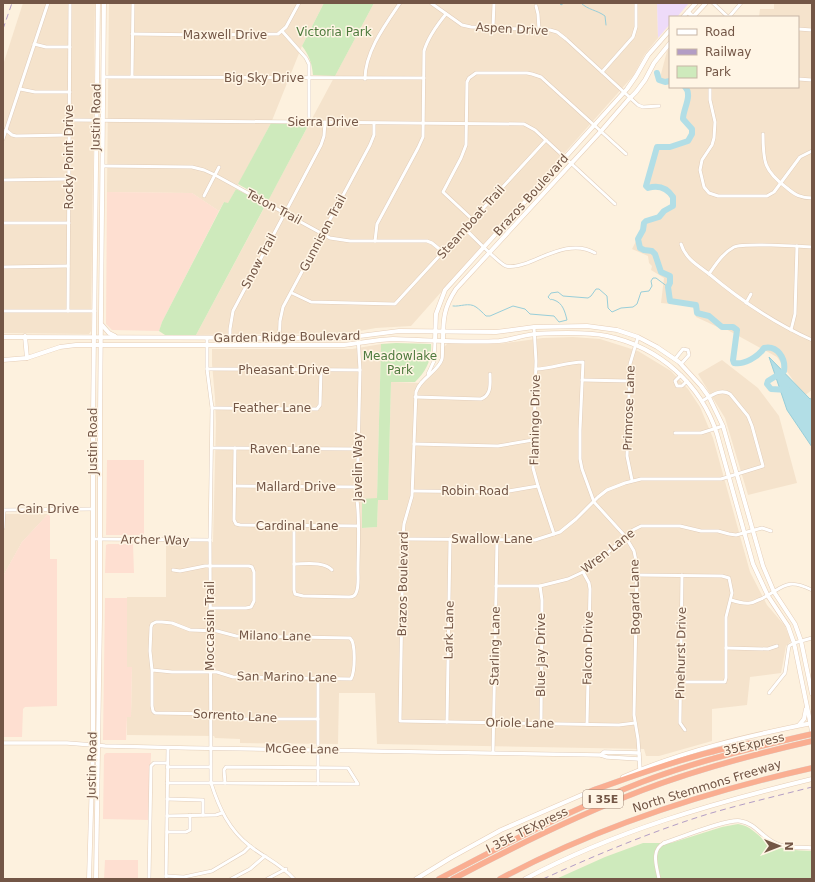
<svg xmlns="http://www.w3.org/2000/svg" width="815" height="882" font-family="'DejaVu Sans',sans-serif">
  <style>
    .residential { fill: #f5e3cc }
    .commercial { fill: #fedfd1 }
    .education { fill: #eedbf9 }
    .green { fill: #ceeabc }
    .water { fill: #b2dee6; stroke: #98ced9 }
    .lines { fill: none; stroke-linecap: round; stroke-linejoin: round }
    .stream { stroke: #98ced9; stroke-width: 1 }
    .river { stroke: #b2dee6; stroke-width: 6 }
    .minor-casing { stroke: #e1cdba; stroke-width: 4 }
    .tertiary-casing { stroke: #e1cdba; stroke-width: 4.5 }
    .secondary-casing { stroke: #e6ceb8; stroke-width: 5 }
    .motorway-casing { stroke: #ddd6d3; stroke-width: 6 }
    .minor { stroke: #fff; stroke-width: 3 }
    .tertiary { stroke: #fff; stroke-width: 3.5 }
    .secondary { stroke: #fff; stroke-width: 4 }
    .motorway { stroke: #faae91; stroke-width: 5.5 }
    .rail { stroke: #b39dc5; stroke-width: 1; stroke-dasharray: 6 4; stroke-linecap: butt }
    .labels { text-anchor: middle; stroke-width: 3; stroke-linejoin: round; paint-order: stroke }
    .shield { fill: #fff5e5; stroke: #9d8676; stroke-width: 1 }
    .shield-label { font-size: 11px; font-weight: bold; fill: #735646 }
    .street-label { font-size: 12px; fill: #735646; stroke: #fff5e5 }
    .park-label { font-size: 12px; fill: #4e7a3d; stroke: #fff5e5 }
  </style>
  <rect width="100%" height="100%" fill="#fdf1de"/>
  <g class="residential">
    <path d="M23,3H95L91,331L89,334L3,333V65Z"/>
    <path d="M109,3H324L302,46L271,123L228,204L224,202L219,211L192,193L107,192Z"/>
    <path d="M374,3H657L658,38L645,54L633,76L411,326L376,328L354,332L336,333L196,335Z"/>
    <path d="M774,3H812V390L804,396L777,357L724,328V330L696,317L693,306L661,303L664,278L651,270L652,266L649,263L648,256L632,249L645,224L657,218L662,211L670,206L671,199L664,190L654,187H645L657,145L670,148L685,143L692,137L690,127L685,117V87H798V17H759L760,9H774Z"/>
    <path d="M670,48V81L660,78L667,51Z"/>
    <path d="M573,337L600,339L638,351L671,371L688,389L700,407L713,438L750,572L767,605L785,626L791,641L786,646L781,673L750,677L747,705L712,709V741L659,756H646L644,749L377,744L375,693H339L338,744L240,743V739L215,738L214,736L127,735V717H131L132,668L127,667V597H166V542H213L216,423L215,398L212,364V349H352L381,344L377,498L362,528L377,527L378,500L388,499L391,382L422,383L443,360L444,347L448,343L498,344L543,338Z"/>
    <path d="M722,360L758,388L779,416L797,483L748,495L725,418L698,374Z"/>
    <path d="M3,514H48L22,542L3,576Z"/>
  </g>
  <g class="commercial">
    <path d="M107,192L192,193L219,211L162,322L159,331L112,330L106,324Z"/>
    <path d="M107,460H144V535H106Z"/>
    <path d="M48,514L50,516V559H57V706L25,707L23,709L22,737H3V576L22,542Z"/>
    <path d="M108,544H133L134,573H105L106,545Z"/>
    <path d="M105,598H127V667H132L131,717H127L126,740H103Z"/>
    <path d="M106,753H151L149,820L103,819L104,755Z"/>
    <path d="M105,860H138V879H104Z"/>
  </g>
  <path class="education" d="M657,3H689L677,17H670V24L658,38Z"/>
  <g class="green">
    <path d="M324,3H374L335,76L313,75C312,63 309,55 302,46Z"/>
    <path d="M271,123L309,124L268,201L238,184Z"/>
    <path d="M236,189L266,204L196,335H165L159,331L162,322L224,202L228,203Z"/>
    <path d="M396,343L431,344C432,360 426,371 415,382H391L388,500H378L377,527L362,528V499L377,498L381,344Z"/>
    <path d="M738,824C752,826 757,836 768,842C781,851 797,850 812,851V879H556L605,857L643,843H671L722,827Z"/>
  </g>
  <path class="water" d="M769,357L810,399L812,398V447L787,410Z"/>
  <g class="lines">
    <g class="stream">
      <path d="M560,3L561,5L564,3"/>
      <path d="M581,3C588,10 597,10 605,16L606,25"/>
      <path d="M453,306C460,307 469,302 476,307C479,309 483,313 486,316H490L513,306L525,309L530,314L554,316L559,322L567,320C565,312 563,303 554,300C548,298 553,302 548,297L551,293L558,292L563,296L588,298L591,296L596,289H599L607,296L608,308L612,312L621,308L633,307L637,304L641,292L649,291L652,286L651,281L653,278H656L668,287"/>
    </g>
    <g class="river">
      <path d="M657,73L659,80L665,82L670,81"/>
      <path d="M685,87C693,95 683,109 683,119L692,129V134L688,141L670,147H657L646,186L648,188C658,185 667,188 673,197V206L664,211L659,217L646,221L644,223L643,230L638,239L640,248L644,250L652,251L655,254L661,272L670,276V283L668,287L670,301L696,305L697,313L709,316L722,327H733L737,330L733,360L734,363C744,365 758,357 764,348C777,345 786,358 784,371L768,381L767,384L771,389L788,390"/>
    </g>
    <g class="minor-casing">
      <g id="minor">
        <path d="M431,3L462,25L471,27L550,30L557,32L566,39L638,105L643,107L659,106"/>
        <path d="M713,3L728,17"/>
        <path d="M536,6L538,14L539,30"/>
        <path d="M729,17L741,3"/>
        <path d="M493,28L494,3"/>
        <path d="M798,29L812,30"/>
        <path d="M282,31L306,58L309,64V122"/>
        <path d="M132,34L207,35L278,34L286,27L299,3"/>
        <path d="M34,44L46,47H70"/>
        <path d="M602,72L633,37L636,27V3"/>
        <path d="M132,76L133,3"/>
        <path d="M104,77L424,78"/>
        <path d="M365,79C365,52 385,25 400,3"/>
        <path d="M798,79L812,80"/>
        <path d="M710,87V100L715,122L714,138L712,145L702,160L700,170L704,187L709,193L718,196H767L774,192L800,157L812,151"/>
        <path d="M20,89L35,92H70"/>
        <path d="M70,120L524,124L535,130L615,204"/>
        <path d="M6,130L12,135L16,136L69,135"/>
        <path d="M763,134C763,162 764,171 787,188C795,195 801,198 812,198"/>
        <path d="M3,139L48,3"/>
        <path d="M103,166L192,167L204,170L215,175L330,238L350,241H427L432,243L443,252"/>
        <path d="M3,180L69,179"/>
        <path d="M204,196L219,167"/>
        <path d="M473,220L443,192L461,158L466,145L467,82L469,78L476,73H527L532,74L541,77L626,154"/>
        <path d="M3,223H69"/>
        <path d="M465,229C472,235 499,264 506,266C513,268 521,265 527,263C548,255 573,240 595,253"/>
        <path d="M375,241L377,224L418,148L423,137L424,51C428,37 437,25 446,14"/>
        <path d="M681,244C685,258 697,265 708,273C740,300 774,323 812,340"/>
        <path d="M3,267L68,266"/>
        <path d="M709,274C716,264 723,253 734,247C743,243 798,246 812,247"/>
        <path d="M292,293L311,302L395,304L546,140"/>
        <path d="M746,303L751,294"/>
        <path d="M3,311H95"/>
        <path d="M68,311L70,3"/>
        <path d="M534,327L536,361L533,468L538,486L554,534"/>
        <path d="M791,330L795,314L797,246"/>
        <path d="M207,338V369L212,408L210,540L211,783C219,808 229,830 250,846C265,858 281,864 294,879"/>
        <path d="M230,338V329L233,311L321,145L324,136L325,122"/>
        <path d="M443,340C442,346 443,354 442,359C438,372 420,378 416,392L412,496L404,524L403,535L400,721L619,725L635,723"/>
        <path d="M279,345L280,321L283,307L370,145L374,135V123"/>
        <path d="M675,359L683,349L688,350L689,355L681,364"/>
        <path d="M207,369L360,370"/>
        <path d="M536,369C552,369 566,362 583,362L580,430V459L582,469L594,502L625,536L634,551L637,566L634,715L638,739L639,753"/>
        <path d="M428,374L434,361L435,340"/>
        <path d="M681,375L675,381L677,386H682L687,381"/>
        <path d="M582,380L629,381"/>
        <path d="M415,397L481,399C492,395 490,383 490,374"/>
        <path d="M212,408L317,409L320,405L321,370"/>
        <path d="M675,433H701L723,426"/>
        <path d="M414,444L498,446L533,440"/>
        <path d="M212,448L358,449"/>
        <path d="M235,448L234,520L236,524L240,525L358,526"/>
        <path d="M632,480L627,456L630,364L638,337"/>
        <path d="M235,486L358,487"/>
        <path d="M413,491L503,492L538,486"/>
        <path d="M3,510L93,509"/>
        <path d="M294,526V590L295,594L303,596L349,597C352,597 355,596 356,593C359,587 358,578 358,571C358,548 360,524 357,500L360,370L358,337"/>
        <path d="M3,528L4,510"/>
        <path d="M94,539L210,540"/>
        <path d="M403,539L535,540L560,532L576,519L598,497L607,490L625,483L641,479H721L763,466L752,426L748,416L730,394C720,388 711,396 702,401"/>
        <path d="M294,564C305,564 324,561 332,570"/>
        <path d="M173,570L180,571L205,566H249L252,567L254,572V601L251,607L246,608H210"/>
        <path d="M583,572L589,583L590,589L587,724"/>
        <path d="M637,575L722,576L729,578L732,593L726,617V678L725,682H681"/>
        <path d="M682,575L680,718V723L685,730"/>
        <path d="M496,586H540L568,579L583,572L600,560L631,531L641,526H680L701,531H718L729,534L736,535L762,528L771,531"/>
        <path d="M540,586L542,600L541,724"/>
        <path d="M731,600C737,602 743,604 750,603C754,603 757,600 761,599C783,588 786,577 812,590"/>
        <path d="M726,648L768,649L777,646"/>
        <path d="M152,670L172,672H217L233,677L351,679C355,672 356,643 350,638L236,636L217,631L190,630L172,623L162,622H156L152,624L151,627L150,651L152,670V706L153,711L155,713L216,714L232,718L242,719H318"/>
        <path d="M769,693L785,673L789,646L794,643L812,638"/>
        <path d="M447,722L450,539"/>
        <path d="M493,753L497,540"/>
        <path d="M167,767H210"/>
        <path d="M226,767L348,768L358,784L225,783L224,770Z"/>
        <path d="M167,783H225"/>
        <path d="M318,784V678"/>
        <path d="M167,799L203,800V815"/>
        <path d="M167,816L216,815L222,813"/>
        <path d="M167,832H186L190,830V815"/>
        <path d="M166,876L184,877L212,871L244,852L250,846"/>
        <path d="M149,879L151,766L154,763H167"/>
        <path d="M166,879L168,748"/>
        <path d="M231,879L250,869L265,856"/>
        <path d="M267,879L286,869"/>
        <path d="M659,879C657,867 650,850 664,843"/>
      </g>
    </g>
    <g class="tertiary-casing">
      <g id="tertiary">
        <path d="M3,743H67L105,746L190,748L601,755L607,757L639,759"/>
        <path d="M601,755L604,752L639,753L640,770"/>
        <path d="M664,843C680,838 726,819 740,821C755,823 761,836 773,842C784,849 800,847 812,848"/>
      </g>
    </g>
    <g class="secondary-casing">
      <g id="secondary">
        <path d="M688,12L693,17L706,3"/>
        <path d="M683,17L696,3"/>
        <path d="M102,325L109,333L115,336"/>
        <path d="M25,336L27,358"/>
        <path d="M3,337L344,338L399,331L496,332L534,327L587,326L617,330L638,337L657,347L679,362L701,386L709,397L723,426L763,566L774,592L795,624L801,641L812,694"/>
        <path d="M435,340L436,314L445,290L627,89L636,76L648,55L670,30"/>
        <path d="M443,340C443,319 444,307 456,289L602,130L628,100L636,92L645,80L654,63L670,43"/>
        <path d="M3,360L27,358L60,347L76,345H344L380,340L393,339C428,340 464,343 499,341C511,340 523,335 535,334C555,333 588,332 607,336C659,347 701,384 717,434L753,564L768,596L788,626L794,643L812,731"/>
        <path d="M799,725L804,719L806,709"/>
        <path d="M623,777C683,751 747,736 812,723"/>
        <path d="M89,879L93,745V417L98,3"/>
        <path d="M96,879L100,618V417L104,3"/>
        <path d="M416,879L452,857L501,830L593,790"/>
        <path d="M525,879C615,831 713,803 812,779"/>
      </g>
    </g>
    <g class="motorway-casing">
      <g id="motorway">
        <path d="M591,791C631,777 670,762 711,752C730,747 750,741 769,742"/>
        <path d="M439,879C505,844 572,809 642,782C697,761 755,747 812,734"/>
        <path d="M453,879C515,846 578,815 643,790C698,769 755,754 812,741"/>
        <path d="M500,879C597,827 705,792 812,768"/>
      </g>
    </g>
    <use href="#minor" class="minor"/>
    <use href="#tertiary" class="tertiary"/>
    <use href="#secondary" class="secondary"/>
    <use href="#motorway" class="motorway"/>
    <g class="rail">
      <path d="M3,29L12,3"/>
      <path d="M543,879C596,855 653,831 708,814C742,804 777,796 812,787"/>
    </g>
  </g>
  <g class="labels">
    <rect class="shield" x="583" y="790" width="40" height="18" rx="3"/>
    <g class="shield-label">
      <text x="603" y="803">I 35E</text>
    </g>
    <g class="street-label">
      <text transform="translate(512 29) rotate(3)" y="4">Aspen Drive</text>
      <text x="225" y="39">Maxwell Drive</text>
      <text x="264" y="82">Big Sky Drive</text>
      <text transform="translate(96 117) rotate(-89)" y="4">Justin Road</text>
      <text x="323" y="126">Sierra Drive</text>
      <text transform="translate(69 157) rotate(-90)" y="4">Rocky Point Drive</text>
      <text transform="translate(531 195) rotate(-48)" y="4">Brazos Boulevard</text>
      <text transform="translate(274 207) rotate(28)" y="4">Teton Trail</text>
      <text transform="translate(471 222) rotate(-48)" y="4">Steamboat Trail</text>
      <text transform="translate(323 233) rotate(-62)" y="4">Gunnison Trail</text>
      <text transform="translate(259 261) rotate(-62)" y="4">Snow Trail</text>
      <text transform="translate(287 337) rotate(-1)" y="4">Garden Ridge Boulevard</text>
      <text x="284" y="374">Pheasant Drive</text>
      <text x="272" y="412">Feather Lane</text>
      <text transform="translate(629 408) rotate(-88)" y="4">Primrose Lane</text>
      <text transform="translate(535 420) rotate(-89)" y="4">Flamingo Drive</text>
      <text transform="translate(93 441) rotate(-90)" y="4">Justin Road</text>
      <text x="285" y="453">Raven Lane</text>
      <text transform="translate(358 467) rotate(-90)" y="4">Javelin Way</text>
      <text x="296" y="491">Mallard Drive</text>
      <text x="475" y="495">Robin Road</text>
      <text x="48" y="513">Cain Drive</text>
      <text x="297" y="530">Cardinal Lane</text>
      <text x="492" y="543">Swallow Lane</text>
      <text transform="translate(155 540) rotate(1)" y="4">Archer Way</text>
      <text transform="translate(608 551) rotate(-38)" y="4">Wren Lane</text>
      <text transform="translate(403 584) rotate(-89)" y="4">Brazos Boulevard</text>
      <text transform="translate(635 597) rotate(-91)" y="4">Bogard Lane</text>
      <text transform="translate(210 626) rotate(-90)" y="4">Moccassin Trail</text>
      <text transform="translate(449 630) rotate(-89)" y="4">Lark Lane</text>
      <text transform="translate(275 636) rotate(1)" y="4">Milano Lane</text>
      <text transform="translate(495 646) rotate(-89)" y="4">Starling Lane</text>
      <text transform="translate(588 648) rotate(-89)" y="4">Falcon Drive</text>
      <text transform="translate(681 653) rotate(-89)" y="4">Pinehurst Drive</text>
      <text transform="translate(541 655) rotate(-90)" y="4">Blue Jay Drive</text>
      <text transform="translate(287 677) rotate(1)" y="4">San Marino Lane</text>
      <text transform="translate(235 716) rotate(3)" y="4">Sorrento Lane</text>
      <text transform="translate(520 723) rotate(1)" y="4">Oriole Lane</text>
      <text transform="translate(754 744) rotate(-14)" y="4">35Express</text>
      <text transform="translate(302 749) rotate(1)" y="4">McGee Lane</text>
      <text transform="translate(92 765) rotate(-89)" y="4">Justin Road</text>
      <text transform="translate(707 786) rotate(-17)" y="4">North Stemmons Freeway</text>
      <text transform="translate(527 830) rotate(-26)" y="4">I 35E TEXpress</text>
    </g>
    <g class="park-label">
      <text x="334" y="36">Victoria Park</text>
      <text x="400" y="360">Meadowlake<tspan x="400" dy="14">Park</tspan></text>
    </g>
  </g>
  <rect width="815" height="882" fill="none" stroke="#735646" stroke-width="8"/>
  <rect x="669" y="16" width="130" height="72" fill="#fff5e5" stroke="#c7b5a5"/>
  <rect x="677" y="29" width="20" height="6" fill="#ffffff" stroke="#c7b5a5"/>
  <text x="705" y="36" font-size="12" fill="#735646">Road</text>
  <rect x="677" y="49" width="20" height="6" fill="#b39dc5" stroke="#c7b5a5"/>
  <text x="705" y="56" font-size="12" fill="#735646">Railway</text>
  <rect x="677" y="66" width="20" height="12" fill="#ceeabc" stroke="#c7b5a5"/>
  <text x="705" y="76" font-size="12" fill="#735646">Park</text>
  <g transform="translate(779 846) rotate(90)" stroke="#fff5e5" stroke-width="3" paint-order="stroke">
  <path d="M0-3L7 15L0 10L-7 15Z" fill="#735646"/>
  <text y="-6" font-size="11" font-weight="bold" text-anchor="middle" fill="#735646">N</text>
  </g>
</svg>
